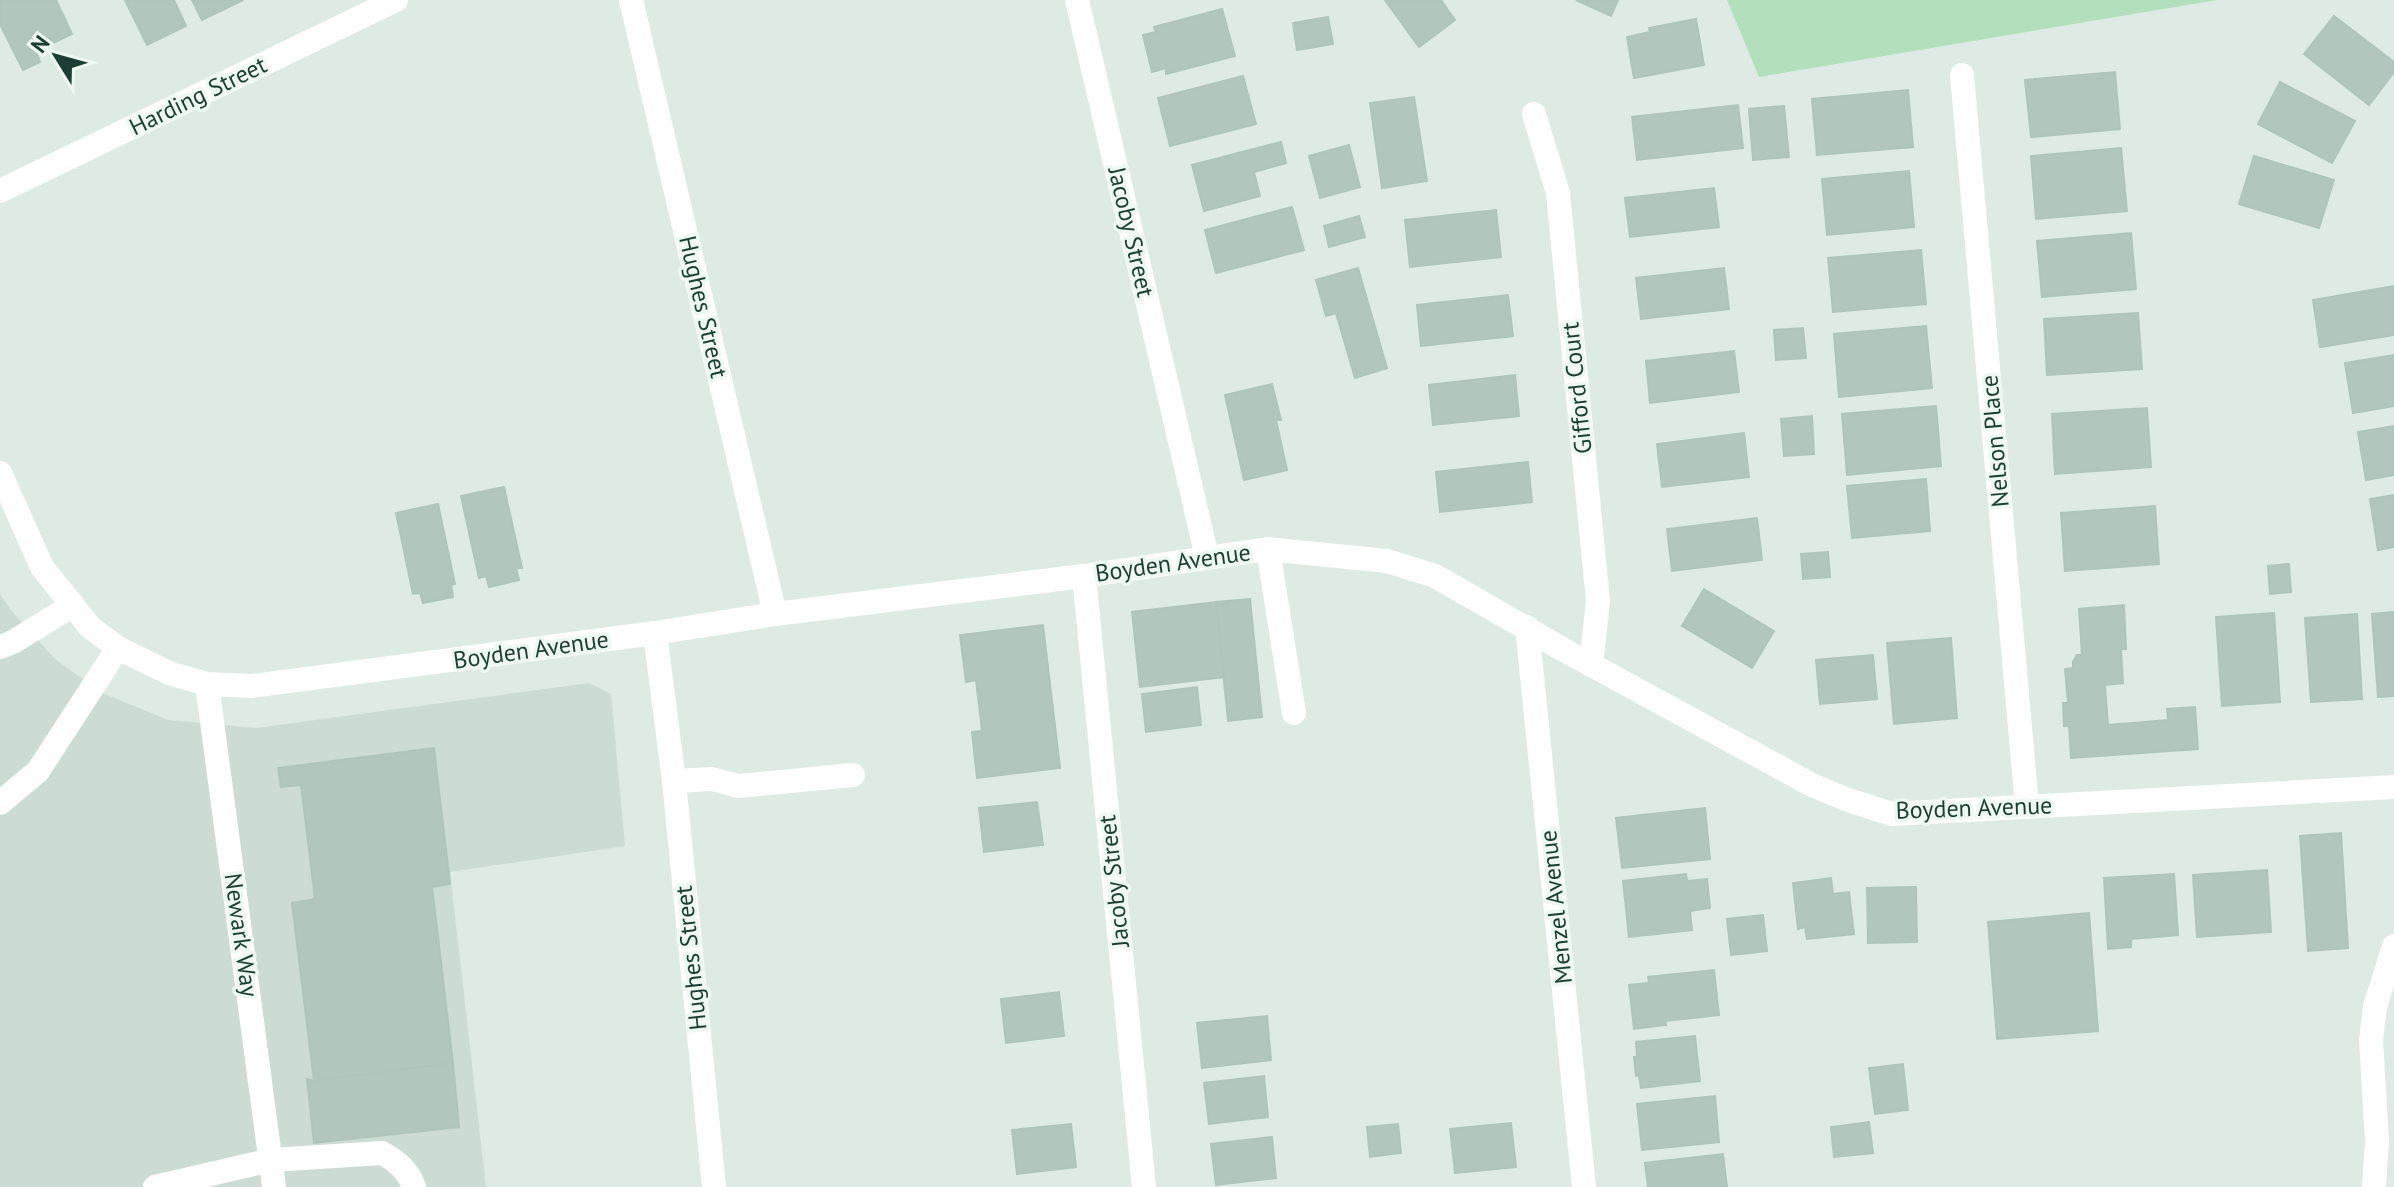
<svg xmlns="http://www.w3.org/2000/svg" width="2394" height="1187" font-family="'PT Sans',sans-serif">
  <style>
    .built { fill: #ccdbd3 }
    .green { fill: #b3dfbd }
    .building { fill: #b3c6bd; stroke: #afc5bb; stroke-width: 2 }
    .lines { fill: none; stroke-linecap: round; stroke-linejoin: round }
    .minor { stroke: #fff; stroke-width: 24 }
    .labels { text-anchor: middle; stroke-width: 7; stroke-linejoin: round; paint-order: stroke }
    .street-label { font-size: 24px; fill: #1d3c33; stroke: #eef8f2 }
  </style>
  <rect width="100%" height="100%" fill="#ddebe4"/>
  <path class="built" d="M0,594L10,609L54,658L100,692L168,720L256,728L589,683L611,694L625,846L450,872L486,1187H0Z"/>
  <path class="green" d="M1727,0H2217L1759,77Z"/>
  <g class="building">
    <path d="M0,0H56L72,34L36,51L40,62L23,70L0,24Z"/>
    <path d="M125,0H174L186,26L147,45Z"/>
    <path d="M192,0H243L202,20Z"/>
    <path d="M1385,0H1441L1455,20L1419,47Z"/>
    <path d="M1576,0H1618L1611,16Z"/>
    <path d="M1222,9L1235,56L1166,74V68L1152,72L1143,35L1156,32L1154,27Z"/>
    <path d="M2334,16L2394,62V72L2369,105L2304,54Z"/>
    <path d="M1328,17L1333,44L1297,50L1293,23Z"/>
    <path d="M1696,19L1704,65L1634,78L1627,37L1650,32L1649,28Z"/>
    <path d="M2115,72L2120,129L2031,137L2025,80Z"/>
    <path d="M1243,76L1256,124L1170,146L1158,98Z"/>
    <path d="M2280,82L2355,121L2332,163L2258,124Z"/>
    <path d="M1908,90L1913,147L1817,155L1812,99Z"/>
    <path d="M1414,97L1427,181L1382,188L1370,103Z"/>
    <path d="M1738,105L1743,148L1637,160L1632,117Z"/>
    <path d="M1784,106L1789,157L1753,160L1749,109Z"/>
    <path d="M1281,142L1286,163L1254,172L1260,196L1204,211L1192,165Z"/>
    <path d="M1349,145L1360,187L1320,198L1309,156Z"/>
    <path d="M2121,148L2127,211L2036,219L2031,156Z"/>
    <path d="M2254,156L2334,180L2319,228L2239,204Z"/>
    <path d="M1909,171L1914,227L1827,235L1822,179Z"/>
    <path d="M1714,188L1719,227L1630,237L1625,198Z"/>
    <path d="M1292,207L1304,250L1216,273L1205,230Z"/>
    <path d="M1496,210L1501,257L1410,267L1405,220Z"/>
    <path d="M1359,216L1365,237L1329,247L1324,226Z"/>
    <path d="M2131,233L2136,289L2042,297L2037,241Z"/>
    <path d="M1921,250L1926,304L1833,312L1828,258Z"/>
    <path d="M1358,268L1387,368L1355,378L1336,313L1326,316L1316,280Z"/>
    <path d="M1724,268L1729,309L1641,319L1636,278Z"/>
    <path d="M2394,286V335L2320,347L2313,300Z"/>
    <path d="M1508,295L1513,336L1421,346L1417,305Z"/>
    <path d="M2138,313L2142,369L2047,375L2044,319Z"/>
    <path d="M1926,326L1932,388L1839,397L1834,334Z"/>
    <path d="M1803,328L1806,358L1776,360L1774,330Z"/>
    <path d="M1734,351L1739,392L1650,403L1646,361Z"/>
    <path d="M2394,355V406L2353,413L2345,363Z"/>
    <path d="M1515,375L1519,416L1433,425L1429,385Z"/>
    <path d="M1272,384L1281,420H1276L1287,470L1244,480L1225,395Z"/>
    <path d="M1936,406L1941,466L1847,475L1842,414Z"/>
    <path d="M2147,408L2151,467L2055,474L2052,414Z"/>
    <path d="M1812,416L1814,454L1784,456L1781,419Z"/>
    <path d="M2394,426V475L2366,480L2358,432Z"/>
    <path d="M1744,433L1749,477L1662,487L1657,444Z"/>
    <path d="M1528,462L1532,502L1440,512L1436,472Z"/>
    <path d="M1926,479L1930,531L1852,538L1847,486Z"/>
    <path d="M504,487L522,568H516L519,580L489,587L486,576L479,578L461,496Z"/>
    <path d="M2394,495V547L2378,550L2370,499Z"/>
    <path d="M438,504L455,584L451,585L453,597L423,603L420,593L413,594L396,513Z"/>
    <path d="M2155,506L2159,564L2065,571L2061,513Z"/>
    <path d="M1757,518L1762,560L1672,571L1667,529Z"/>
    <path d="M1828,552L1830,577L1803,579L1801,554Z"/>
    <path d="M2289,564L2291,592L2270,594L2268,566Z"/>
    <path d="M1704,589L1774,631L1752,668L1682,626Z"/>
    <path d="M1250,599L1262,717L1228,721L1216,602Z"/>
    <path d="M1216,602L1224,677L1140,687L1132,612Z"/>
    <path d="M2124,605L2126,649H2121L2123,683L2105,685L2108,725L2168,720L2167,709L2195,707L2198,749L2071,758L2069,726H2064L2063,703H2068L2065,669L2073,668V662L2077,655H2082L2079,609Z"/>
    <path d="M2394,612V696L2378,697L2372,614Z"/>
    <path d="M2274,613L2280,702L2222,706L2216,617Z"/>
    <path d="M2357,614L2362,699L2311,702L2305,618Z"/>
    <path d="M1043,625L1060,768L977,778L972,732L982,731L976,680L966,682L960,635Z"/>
    <path d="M1951,638L1957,718L1894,724L1887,643Z"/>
    <path d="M1873,655L1877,699L1820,704L1816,660Z"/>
    <path d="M1197,687L1201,725L1146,732L1142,694Z"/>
    <path d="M434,748L450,884L432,887L453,1063L314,1081L292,903L315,899L301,785L281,787L278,768Z"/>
    <path d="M1037,802L1043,845L984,852L979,808Z"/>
    <path d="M1705,808L1710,859L1622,868L1616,818Z"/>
    <path d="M2341,833L2348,948L2308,951L2300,836Z"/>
    <path d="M2267,870L2271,932L2197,937L2193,875Z"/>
    <path d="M1686,874L1687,881L1707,879L1710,908L1690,911L1692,930L1629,937L1623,881Z"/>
    <path d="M2174,874L2178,935L2131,939V947L2108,949L2104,878Z"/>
    <path d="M1831,878L1833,894L1849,892L1854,934L1807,939L1805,927L1798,929L1793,883Z"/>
    <path d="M1916,887L1917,942L1868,943L1867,888Z"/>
    <path d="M2089,913L2098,1031L1997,1039L1988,922Z"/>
    <path d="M1763,915L1767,951L1731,955L1727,919Z"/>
    <path d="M1714,970L1719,1015L1665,1021L1666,1025L1634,1029L1629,985L1649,983L1648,977Z"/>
    <path d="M1059,992L1064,1036L1006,1043L1001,999Z"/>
    <path d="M1267,1016L1271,1060L1202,1068L1197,1023Z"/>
    <path d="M1695,1036L1700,1081L1641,1088L1639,1075L1636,1076L1634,1057H1637L1636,1042Z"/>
    <path d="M453,1063L459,1127L314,1143L307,1079L314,1081Z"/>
    <path d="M1903,1064L1908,1110L1875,1114L1869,1068Z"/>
    <path d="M1264,1076L1268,1117L1209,1124L1204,1083Z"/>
    <path d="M1715,1096L1719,1142L1642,1150L1637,1104Z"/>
    <path d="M1869,1122L1873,1153L1834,1157L1831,1127Z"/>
    <path d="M1511,1123L1516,1167L1455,1173L1450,1129Z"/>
    <path d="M1071,1124L1076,1167L1017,1174L1012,1130Z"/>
    <path d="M1398,1124L1401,1153L1370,1157L1367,1127Z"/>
    <path d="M1272,1137L1276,1178L1216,1185L1211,1144Z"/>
    <path d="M1723,1154L1727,1187H1648L1645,1163Z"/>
  </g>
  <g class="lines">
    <g class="minor">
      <path d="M631,0L775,614"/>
      <path d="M1077,0L1207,557"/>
      <path d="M1962,75L2027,806"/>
      <path d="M1534,114L1558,193L1598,601L1591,665"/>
      <path d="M0,191L396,0"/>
      <path d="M0,473L42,567L90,627L118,648L169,673L207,684L252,686L655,633L775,614L1084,576L1268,549L1387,561L1435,576L1564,650L1812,785L1848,800L1892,814L2394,787"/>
      <path d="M1268,549L1294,713"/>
      <path d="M1084,576L1144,1187"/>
      <path d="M1527,627L1584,1187"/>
      <path d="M655,633L674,781L714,1187"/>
      <path d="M0,647L13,642L73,605"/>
      <path d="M207,684L274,1187"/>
      <path d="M674,781L712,779L738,786L853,775"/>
      <path d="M0,803L38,771L118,648"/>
      <path d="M155,1187L271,1160L382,1153C397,1161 409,1171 414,1187"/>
      <path d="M2374,1187L2377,1141L2371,1040L2375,1007L2394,946"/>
    </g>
  </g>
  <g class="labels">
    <g class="street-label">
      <text transform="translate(198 96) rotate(-26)" y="8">Harding Street</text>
      <text transform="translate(1131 232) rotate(77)" y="8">Jacoby Street</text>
      <text transform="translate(703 307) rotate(77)" y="8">Hughes Street</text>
      <text transform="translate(1577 388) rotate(-96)" y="8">Gifford Court</text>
      <text transform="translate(1995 441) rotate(-95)" y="8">Nelson Place</text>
      <text transform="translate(1173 563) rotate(-8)" y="8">Boyden Avenue</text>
      <text transform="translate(531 650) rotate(-8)" y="8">Boyden Avenue</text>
      <text transform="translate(1974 808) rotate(-2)" y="8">Boyden Avenue</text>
      <text transform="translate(1114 881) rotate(-96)" y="8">Jacoby Street</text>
      <text transform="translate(1556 907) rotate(-96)" y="8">Menzel Avenue</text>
      <text transform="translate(241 935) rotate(82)" y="8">Newark Way</text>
      <text transform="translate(691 958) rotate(-96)" y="8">Hughes Street</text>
    </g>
  </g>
  <g transform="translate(56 56) rotate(307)" stroke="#eef8f2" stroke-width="6" paint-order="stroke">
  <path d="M0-6L14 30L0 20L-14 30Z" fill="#1d3c33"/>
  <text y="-12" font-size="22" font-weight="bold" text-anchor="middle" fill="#1d3c33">N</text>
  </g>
</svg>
